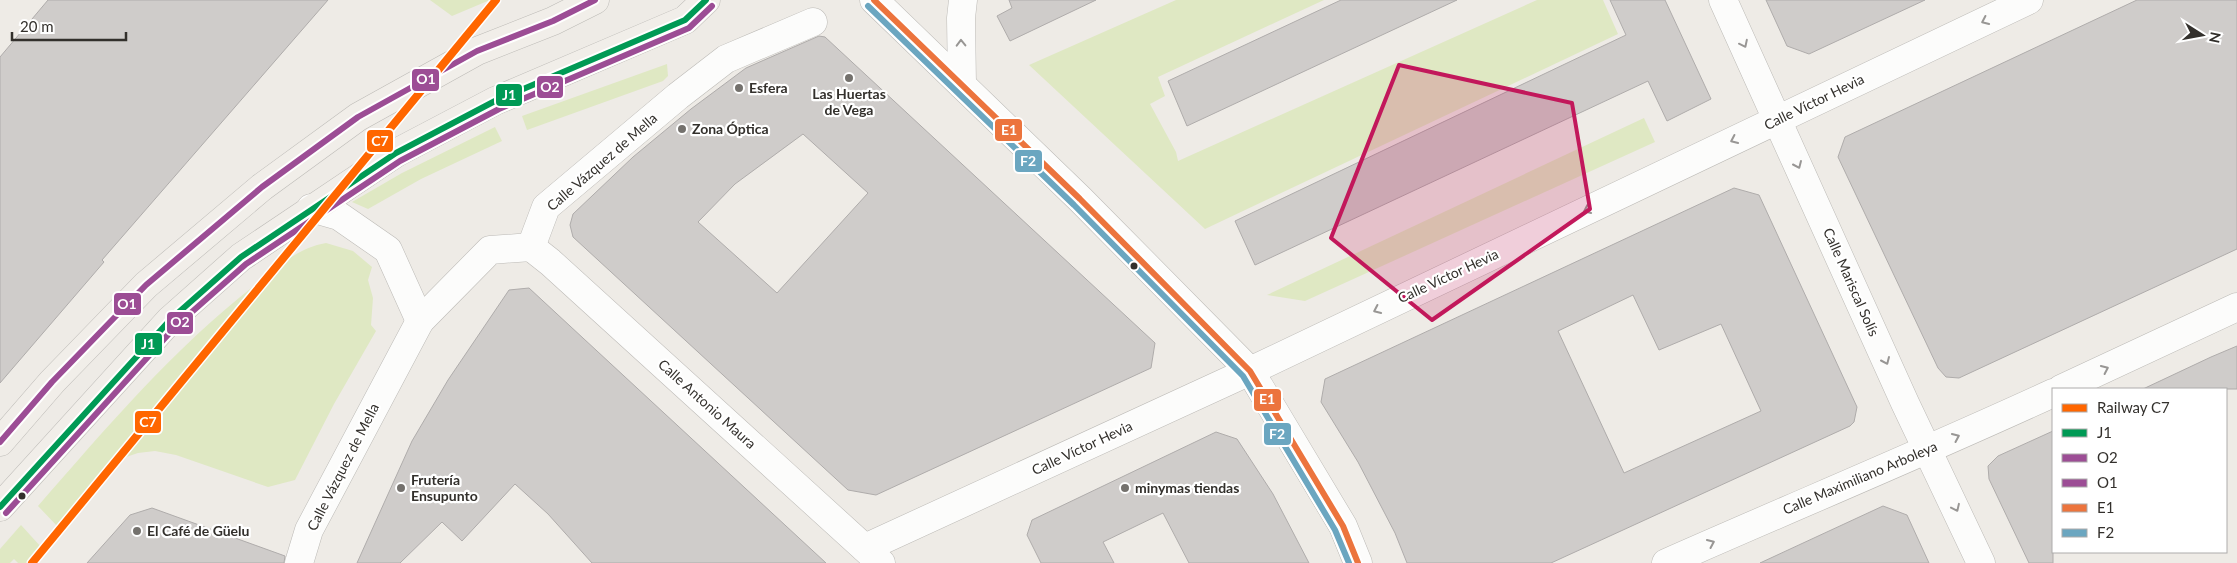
<svg xmlns="http://www.w3.org/2000/svg" width="2237" height="563" font-family="Lato,sans-serif">
  <style>
    .green { fill: #dfe8c3 }
    .building { fill: #cfccca; stroke: #afacab; fill-rule: evenodd }
    .lines { fill: none; stroke-linecap: round; stroke-linejoin: round }
    .street-casing { stroke: #bcbab6; stroke-width: 29 }
    .secondary-casing { stroke: #bcbab6; stroke-width: 29 }
    .street { stroke: #fcfcfb; stroke-width: 28 }
    .secondary { stroke: #f1eee9; stroke-width: 28 }
    .bus-1-casing { stroke: #fff; stroke-width: 10 }
    .bus-2-casing { stroke: #fff; stroke-width: 10 }
    .bus-3-casing { stroke: #fff; stroke-width: 10 }
    .bus-4-casing { stroke: #fff; stroke-width: 10 }
    .bus-5-casing { stroke: #fff; stroke-width: 10 }
    .bus-1 { stroke: #009a55; stroke-width: 6 }
    .bus-2 { stroke: #9c4d95; stroke-width: 6 }
    .bus-3 { stroke: #9c4d95; stroke-width: 6 }
    .bus-4 { stroke: #ec743d; stroke-width: 6 }
    .bus-5 { stroke: #6ba6c0; stroke-width: 6 }
    .rail-1-casing { stroke: #fff; stroke-width: 11 }
    .rail-1 { stroke: #f60; stroke-width: 8 }
    .oneway { stroke: #989694 }
    .marked { fill: #c2185b; fill-opacity: 0.2; stroke: #c2185b; stroke-width: 4; stroke-linejoin: round }
    .poi-dot { fill: #74716d; stroke: #fff; stroke-width: 2 }
    .bus-dot { fill: #33302c; stroke: #fff; stroke-width: 2 }
    .labels { text-anchor: middle; stroke-width: 4.5; stroke-linejoin: round; paint-order: stroke }
    .poi-label { font-size: 14px; font-weight: bold; fill: #33302c; stroke: #fff; text-anchor: start }
    .street-label { font-size: 14px; fill: #33302c; stroke: #fff }
    .line-badge { stroke: #fff; stroke-width: 2 }
    .badge-label { font-size: 14px; text-anchor: middle; font-weight: bold; fill: #fff }
  </style>
  <rect width="100%" height="100%" fill="#eeebe6"/>
  <g class="green">
    <path d="M430,0H490L452,16Z"/>
    <path d="M1176,0H1324L1158,77L1165,96L1150,104L1176,152L1178,161L1537,0H1603L1618,34L1205,229L1029,65Z"/>
    <path d="M667,64L668,76L663,81L527,130L522,116Z"/>
    <path d="M1644,118L1655,142L1305,301L1267,295Z"/>
    <path d="M495,127L502,141L421,179L368,209L352,202L402,173Z"/>
    <path d="M326,243L353,251L372,267L368,280L373,298L371,325L376,331L334,404L295,480L268,487L176,455L155,451L138,453L123,458L58,527L38,506C106,428 173,349 255,285C278,267 297,248 326,243Z"/>
    <path d="M21,525L41,547L29,563H18L14,559L10,563H0V549Z"/>
  </g>
  <g class="building">
    <path d="M48,0H328L102,260L104,262L0,383V57Z"/>
    <path d="M1009,0H1096L1010,41L997,16L1012,8Z"/>
    <path d="M1341,0H1457L1187,126L1168,81Z"/>
    <path d="M1610,0H1665L1711,99L1667,121L1648,81L1255,265L1235,221L1626,35Z"/>
    <path d="M1766,0H1925L1809,54L1787,46Z"/>
    <path d="M2137,0H2237V249L1959,378L1946,377L1938,368L1838,157L1845,137Z"/>
    <path d="M819,36L825,37L1155,343L1151,368L876,495L848,490L573,237L570,225L573,214L633,157L691,109L746,68ZM803,134L868,193L777,293L698,222L735,184Z"/>
    <path d="M1734,188L1759,195L1857,407L1854,422L1850,426L1551,563H1407L1395,533L1358,462L1321,402L1325,379ZM1633,295L1659,350L1721,324L1761,411L1624,473L1558,331Z"/>
    <path d="M529,288L570,326L826,563H592L548,514L515,484L462,541L442,522L400,563H357L412,441L448,380L509,290Z"/>
    <path d="M2237,346V389H2143L2211,357Z"/>
    <path d="M2053,431V563H2029L1989,479L1988,466L1998,456Z"/>
    <path d="M1216,432L1237,439L1273,494L1309,563H1189L1163,513L1103,542L1114,563H1041L1027,535L1032,520Z"/>
    <path d="M1883,506L1907,515L1929,563H1760Z"/>
    <path d="M152,508L285,556L284,563H87L130,515Z"/>
  </g>
  <g class="lines">
    <g class="street-casing">
      <g id="street">
        <path d="M874,0L1080,199L1250,371L1343,526L1358,563"/>
        <path d="M1723,0L1905,403L1981,563"/>
        <path d="M962,85L961,18L963,0"/>
        <path d="M311,208L339,216L388,250L420,321"/>
        <path d="M531,247L550,262L881,563"/>
        <path d="M2061,389L2237,307"/>
        <path d="M865,548L1250,371L2029,0"/>
        <path d="M299,563L309,530L420,321L490,250L531,247L546,207L678,96L726,59L813,22"/>
        <path d="M1666,563C1795,506 1925,452 2053,393"/>
      </g>
    </g>
    <g class="secondary-casing">
      <g id="secondary">
        <path d="M0,442L52,382L146,285L262,187L358,117L477,51L553,21L595,0"/>
        <path d="M0,507L170,320L241,257L396,153L495,101L685,20L706,0"/>
      </g>
    </g>
    <use href="#street" class="street"/>
    <use href="#secondary" class="secondary"/>
    <g class="bus-1-casing">
      <path id="bus-1" d="M0,507L170,320L241,257L396,153L495,101L685,20L706,0"/>
    </g>
    <g class="bus-2-casing">
      <path id="bus-2" d="M6,513L176,326L246,264L400,161L499,109L689,28L712,6"/>
    </g>
    <g class="bus-3-casing">
      <path id="bus-3" d="M0,442L52,382L146,285L262,187L358,117L477,51L553,21L595,0"/>
    </g>
    <g class="bus-4-casing">
      <path id="bus-4" d="M874,0L1080,199L1250,371L1343,526L1358,563"/>
    </g>
    <g class="bus-5-casing">
      <path id="bus-5" d="M868,6L1074,205L1243,376L1335,530L1349,563"/>
    </g>
    <use href="#bus-1" class="bus-1"/>
    <use href="#bus-2" class="bus-2"/>
    <use href="#bus-3" class="bus-3"/>
    <use href="#bus-4" class="bus-4"/>
    <use href="#bus-5" class="bus-5"/>
    <g class="rail-1-casing">
      <path id="rail-1" d="M32,563L496,0"/>
    </g>
    <use href="#rail-1" class="rail-1"/>
  </g>
  <defs><path id="oneway-chevron" d="M-2-3.5L2.5 0L-2 3.5" fill="none" stroke-width="1.6" stroke-linecap="round" stroke-linejoin="round" transform="scale(1.25)"/></defs>
  <g class="oneway">
    <use href="#oneway-chevron" transform="translate(1985 21) rotate(155)"/>
    <use href="#oneway-chevron" transform="translate(961 43) rotate(-91)"/>
    <use href="#oneway-chevron" transform="translate(1744 44) rotate(64)"/>
    <use href="#oneway-chevron" transform="translate(1734 140) rotate(155)"/>
    <use href="#oneway-chevron" transform="translate(1798 165) rotate(66)"/>
    <use href="#oneway-chevron" transform="translate(1587 210) rotate(155)"/>
    <use href="#oneway-chevron" transform="translate(1377 310) rotate(155)"/>
    <use href="#oneway-chevron" transform="translate(1886 361) rotate(66)"/>
    <use href="#oneway-chevron" transform="translate(2105 369) rotate(-25)"/>
    <use href="#oneway-chevron" transform="translate(1956 437) rotate(-24)"/>
    <use href="#oneway-chevron" transform="translate(1956 508) rotate(65)"/>
    <use href="#oneway-chevron" transform="translate(1711 543) rotate(-24)"/>
  </g>
  <path class="marked" d="M1399,65L1572,103L1590,209L1432,320L1331,238Z"/>
  <g class="poi-dot">
    <circle cx="849" cy="78" r="5"/>
    <circle cx="739" cy="88" r="5"/>
    <circle cx="682" cy="129" r="5"/>
    <circle cx="401" cy="488" r="5"/>
    <circle cx="1125" cy="488" r="5"/>
    <circle cx="137" cy="531" r="5"/>
  </g>
  <g class="bus-dot">
    <circle cx="1134" cy="266" r="4.5"/>
    <circle cx="22" cy="496" r="4.5"/>
  </g>
  <g class="labels">
    <g class="poi-label">
      <text x="749" y="93">Esfera</text>
      <text x="849" y="99" text-anchor="middle">Las Huertas<tspan x="849" dy="16">de Vega</tspan></text>
      <text x="692" y="134">Zona Óptica</text>
      <text x="411" y="485">Frutería<tspan x="411" dy="16">Ensupunto</tspan></text>
      <text x="1135" y="493">minymas tiendas</text>
      <text x="147" y="536">El Café de Güelu</text>
    </g>
    <g class="street-label">
      <text transform="translate(1814 102) rotate(-26)" y="5">Calle Víctor Hevia</text>
      <text transform="translate(602 162) rotate(-41)" y="5">Calle Vázquez de Mella</text>
      <text transform="translate(1448 276) rotate(-25)" y="5">Calle Víctor Hevia</text>
      <text transform="translate(1851 282) rotate(66)" y="5">Calle Mariscal Solís</text>
      <text transform="translate(707 404) rotate(42)" y="5">Calle Antonio Maura</text>
      <text transform="translate(1082 448) rotate(-25)" y="5">Calle Víctor Hevia</text>
      <text transform="translate(343 467) rotate(-63)" y="5">Calle Vázquez de Mella</text>
      <text transform="translate(1860 478) rotate(-23)" y="5">Calle Maximiliano Arboleya</text>
    </g>
  </g>
  <g class="line-badge">
    <rect x="411" y="68" width="29" height="24" rx="5" fill="#9c4d95"/>
    <rect x="536" y="75" width="28" height="24" rx="5" fill="#9c4d95"/>
    <rect x="495" y="83" width="28" height="24" rx="5" fill="#009a55"/>
    <rect x="994" y="118" width="29" height="24" rx="5" fill="#ec743d"/>
    <rect x="366" y="129" width="28" height="24" rx="5" fill="#f60"/>
    <rect x="1014" y="149" width="29" height="24" rx="5" fill="#6ba6c0"/>
    <rect x="113" y="292" width="29" height="24" rx="5" fill="#9c4d95"/>
    <rect x="166" y="311" width="28" height="24" rx="5" fill="#9c4d95"/>
    <rect x="134" y="332" width="29" height="24" rx="5" fill="#009a55"/>
    <rect x="1253" y="388" width="29" height="24" rx="5" fill="#ec743d"/>
    <rect x="134" y="410" width="28" height="24" rx="5" fill="#f60"/>
    <rect x="1263" y="422" width="29" height="24" rx="5" fill="#6ba6c0"/>
  </g>
  <g class="badge-label">
    <text x="426" y="84">O1</text>
    <text x="550" y="92">O2</text>
    <text x="509" y="100">J1</text>
    <text x="1009" y="135">E1</text>
    <text x="380" y="146">C7</text>
    <text x="1028" y="166">F2</text>
    <text x="127" y="309">O1</text>
    <text x="180" y="327">O2</text>
    <text x="148" y="349">J1</text>
    <text x="1267" y="404">E1</text>
    <text x="148" y="427">C7</text>
    <text x="1277" y="439">F2</text>
  </g>
  <rect x="2052" y="388" width="175" height="165" fill="#ffffff" stroke="#adacab"/>
  <rect x="2062" y="404" width="25" height="8" fill="#ff6600" stroke="#adacab"/>
  <text x="2097" y="413" font-size="15" fill="#33302c">Railway C7</text>
  <rect x="2062" y="429" width="25" height="8" fill="#009a55" stroke="#adacab"/>
  <text x="2097" y="438" font-size="15" fill="#33302c">J1</text>
  <rect x="2062" y="454" width="25" height="8" fill="#9c4d95" stroke="#adacab"/>
  <text x="2097" y="463" font-size="15" fill="#33302c">O2</text>
  <rect x="2062" y="479" width="25" height="8" fill="#9c4d95" stroke="#adacab"/>
  <text x="2097" y="488" font-size="15" fill="#33302c">O1</text>
  <rect x="2062" y="504" width="25" height="8" fill="#ec743d" stroke="#adacab"/>
  <text x="2097" y="513" font-size="15" fill="#33302c">E1</text>
  <rect x="2062" y="529" width="25" height="8" fill="#6ba6c0" stroke="#adacab"/>
  <text x="2097" y="538" font-size="15" fill="#33302c">F2</text>
  <g transform="translate(2202 35) rotate(101)" stroke="#ffffff" stroke-width="4" paint-order="stroke">
  <path d="M0-4L9 19L0 12L-9 19Z" fill="#33302c"/>
  <text y="-8" font-size="14" font-weight="bold" text-anchor="middle" fill="#33302c">N</text>
  </g>
  <path d="M12 32v8h114v-8" fill="none" stroke="#33302c" stroke-width="2.5"/>
  <text x="20" y="32" font-size="15" fill="#33302c" stroke="#ffffff" stroke-width="4" paint-order="stroke">20 m</text>
</svg>
